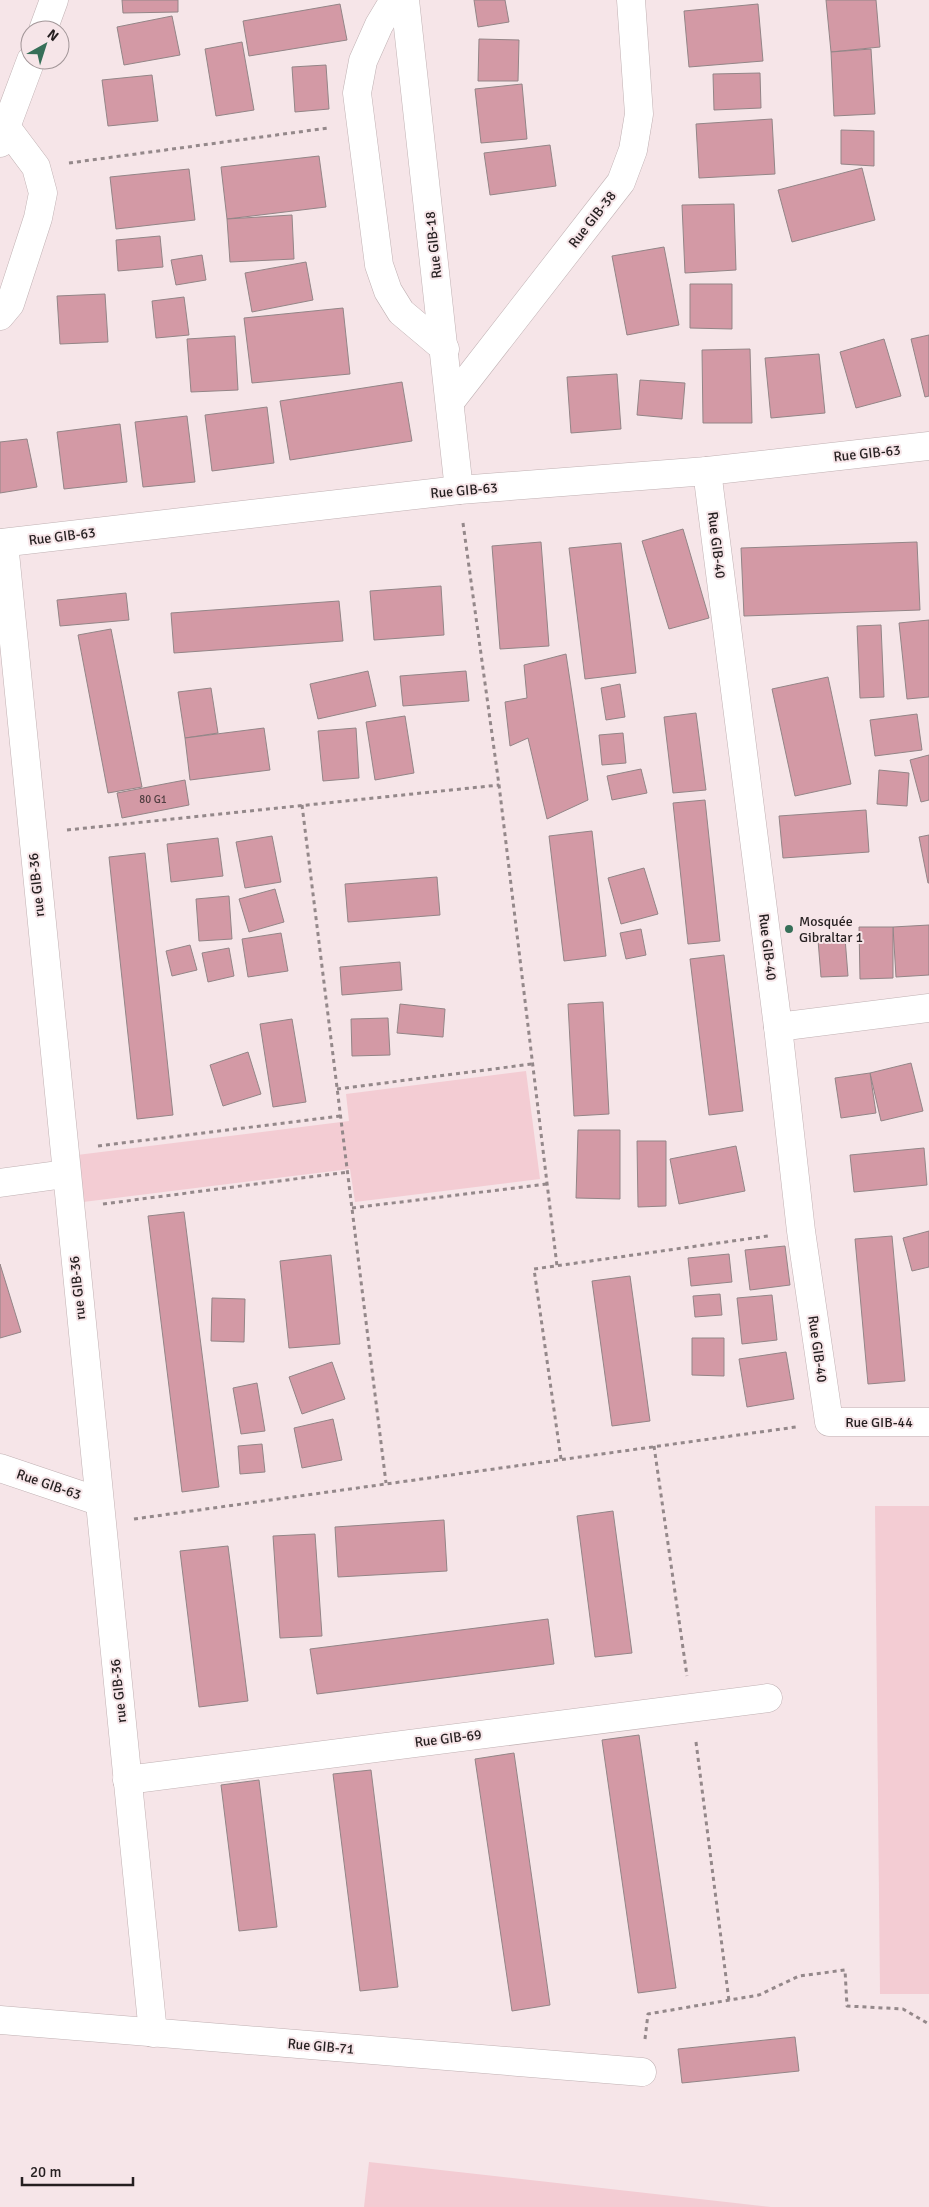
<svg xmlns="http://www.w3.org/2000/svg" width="929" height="2207" font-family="Signika,sans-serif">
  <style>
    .green { fill: #f3ccd3 }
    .building { fill: #d399a5; stroke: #938587 }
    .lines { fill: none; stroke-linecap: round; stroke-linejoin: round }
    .minor-casing { stroke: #c0b1b3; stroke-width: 29 }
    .path { stroke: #94888a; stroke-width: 3; stroke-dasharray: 4 4; stroke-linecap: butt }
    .minor { stroke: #fff; stroke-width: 28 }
    .poi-dot { fill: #366f58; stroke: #f6e5e8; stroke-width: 2 }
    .labels { text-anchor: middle; stroke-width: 4; stroke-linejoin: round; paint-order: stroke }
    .number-label { font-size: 11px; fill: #503e41 }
    .street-label { font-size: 14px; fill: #251f20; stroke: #f6e5e8 }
    .poi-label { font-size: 14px; fill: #251f20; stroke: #f6e5e8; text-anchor: start }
  </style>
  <rect width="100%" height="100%" fill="#f6e5e8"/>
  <g class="green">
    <path d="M526,1071L540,1179L355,1202L350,1169L75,1203L69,1156L349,1121L346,1094Z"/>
    <path d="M875,1506H929V1994H880Z"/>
    <path d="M369,2162L771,2207H364Z"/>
  </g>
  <g class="building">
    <path d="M122,0H178V12L123,13Z"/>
    <path d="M474,0H505L509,22L478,27Z"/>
    <path d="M826,0H876L880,47L831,52Z"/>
    <path d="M340,4L347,40L249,56L243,21Z"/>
    <path d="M758,4L763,61L689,67L684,11Z"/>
    <path d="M172,16L180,55L124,65L117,27Z"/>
    <path d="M479,39L519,40L518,81H478Z"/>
    <path d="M242,42L254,110L216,116L205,49Z"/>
    <path d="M871,49L875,114L834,116L831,52Z"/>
    <path d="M326,65L329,109L295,112L292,67Z"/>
    <path d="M760,73L761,108L714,110L713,74Z"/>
    <path d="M152,75L158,121L108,126L102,80Z"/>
    <path d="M522,84L527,139L481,143L475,89Z"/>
    <path d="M772,119L775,174L699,178L696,124Z"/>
    <path d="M841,130L874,131V166L841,164Z"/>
    <path d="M550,145L556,186L490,195L484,153Z"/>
    <path d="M319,156L326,207L227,219L221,167Z"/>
    <path d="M862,168L875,220L792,242L778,190Z"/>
    <path d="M189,169L195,220L116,229L110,177Z"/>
    <path d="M734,204L736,270L685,273L682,205Z"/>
    <path d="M292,215L294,259L230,262L227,219Z"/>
    <path d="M160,236L163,267L118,271L116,240Z"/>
    <path d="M664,247L679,325L627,335L612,256Z"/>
    <path d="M202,255L206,280L176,285L171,260Z"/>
    <path d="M306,262L313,300L252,312L245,273Z"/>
    <path d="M690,284H732V329L690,328Z"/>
    <path d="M105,294L108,342L60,344L57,296Z"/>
    <path d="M184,297L189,335L156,338L152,301Z"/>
    <path d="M343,308L350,374L252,383L244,318Z"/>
    <path d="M929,335V396L925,397L911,339Z"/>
    <path d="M235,336L238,390L191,392L187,339Z"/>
    <path d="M884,339L901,396L856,408L840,352Z"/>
    <path d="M750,349L752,423H703L702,350Z"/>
    <path d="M819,354L825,413L771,418L765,358Z"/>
    <path d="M617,374L621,429L571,433L567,377Z"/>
    <path d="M640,380L685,383L682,419L637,415Z"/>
    <path d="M402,382L412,441L290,460L280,401Z"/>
    <path d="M267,407L274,463L212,471L205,415Z"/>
    <path d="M187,416L195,482L143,487L135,422Z"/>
    <path d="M120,424L127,482L64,489L57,432Z"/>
    <path d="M27,439L37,487L0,493V442Z"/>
    <path d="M683,529L709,618L669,629L642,541Z"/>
    <path d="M541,542L549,646L500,649L492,546Z"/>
    <path d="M917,542L920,610L744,616L741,548Z"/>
    <path d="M621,543L636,673L585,679L569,548Z"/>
    <path d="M441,586L444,635L374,640L370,591Z"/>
    <path d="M126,593L129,620L60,626L57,600Z"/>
    <path d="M339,601L343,641L174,653L171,613Z"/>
    <path d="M929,620V697L907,699L899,623Z"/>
    <path d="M881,625L884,697L860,698L857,626Z"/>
    <path d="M111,629L142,787L108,793L78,635Z"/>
    <path d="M566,654L588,800L547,819L528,738L510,746L505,702L527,698L524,665Z"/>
    <path d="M368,671L376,706L318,719L310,684Z"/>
    <path d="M466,671L469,701L403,706L400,676Z"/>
    <path d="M828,677L851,784L795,796L772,689Z"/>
    <path d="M620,684L625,717L606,720L601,688Z"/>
    <path d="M211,688L218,733L185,738L178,692Z"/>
    <path d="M696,713L706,790L673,793L664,717Z"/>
    <path d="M917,714L922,750L875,756L870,720Z"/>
    <path d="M405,716L414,773L375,780L366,722Z"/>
    <path d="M264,728L270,770L190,780L185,738Z"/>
    <path d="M356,728L359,778L323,781L318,731Z"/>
    <path d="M623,733L626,763L602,765L599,735Z"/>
    <path d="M929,755V800L921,802L910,760Z"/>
    <path d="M641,769L647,793L612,800L607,776Z"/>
    <path d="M879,770L909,773L907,806L877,804Z"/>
    <path d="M185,780L189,805L122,818L117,793Z"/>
    <path d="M705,800L720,941L688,944L673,803Z"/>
    <path d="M866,810L869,852L783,858L779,816Z"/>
    <path d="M592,831L606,956L564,961L549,836Z"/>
    <path d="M929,835V883H928L919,837Z"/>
    <path d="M272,836L281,882L245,888L236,842Z"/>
    <path d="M218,838L223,876L171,882L167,844Z"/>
    <path d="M145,853L173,1115L137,1119L109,857Z"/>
    <path d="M644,868L658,914L621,924L608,878Z"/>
    <path d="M437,877L440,915L348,922L345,884Z"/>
    <path d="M275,889L284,922L249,932L239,899Z"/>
    <path d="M229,896L232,939L199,941L196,899Z"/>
    <path d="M929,925V975L896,977L893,927Z"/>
    <path d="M859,927H893V978L860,979Z"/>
    <path d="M641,929L646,955L626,959L620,933Z"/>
    <path d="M281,933L288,971L248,977L242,939Z"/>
    <path d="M845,938L848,976L821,977L818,940Z"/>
    <path d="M190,945L197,970L172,976L166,951Z"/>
    <path d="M229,948L234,976L208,982L202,953Z"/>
    <path d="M724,955L743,1111L709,1115L690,959Z"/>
    <path d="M400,962L402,990L342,995L340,967Z"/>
    <path d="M603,1002L609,1114L574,1116L568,1004Z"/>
    <path d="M400,1004L445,1009L443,1037L397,1033Z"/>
    <path d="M388,1018L390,1055L352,1056L351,1019Z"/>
    <path d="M292,1019L306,1102L273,1107L260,1024Z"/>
    <path d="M248,1052L261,1094L223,1106L210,1065Z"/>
    <path d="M911,1063L923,1111L881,1121L870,1073Z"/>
    <path d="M870,1073L876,1113L841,1118L835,1078Z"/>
    <path d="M578,1130H620V1199L576,1198Z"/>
    <path d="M637,1141H666V1206L638,1207Z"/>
    <path d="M736,1146L745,1191L679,1204L670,1159Z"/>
    <path d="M924,1148L927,1185L854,1192L850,1155Z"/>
    <path d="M184,1212L219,1487L182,1492L148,1216Z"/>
    <path d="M929,1231V1267L912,1271L903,1238Z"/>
    <path d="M892,1236L905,1381L868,1384L855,1239Z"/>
    <path d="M785,1246L790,1285L750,1290L745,1250Z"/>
    <path d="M729,1254L732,1282L691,1286L688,1258Z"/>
    <path d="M331,1255L340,1344L289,1348L280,1261Z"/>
    <path d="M0,1264L21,1332L0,1338Z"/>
    <path d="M630,1276L650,1421L612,1426L592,1281Z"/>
    <path d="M720,1294L722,1315L695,1317L693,1296Z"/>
    <path d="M772,1295L777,1340L742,1344L737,1298Z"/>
    <path d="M212,1298L245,1299L244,1342L211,1341Z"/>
    <path d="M692,1338H724V1376L692,1375Z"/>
    <path d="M786,1352L794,1399L747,1407L739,1359Z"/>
    <path d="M332,1362L345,1399L302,1414L289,1377Z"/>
    <path d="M257,1383L265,1431L241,1434L233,1388Z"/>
    <path d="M333,1419L342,1460L302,1468L294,1428Z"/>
    <path d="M262,1444L265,1472L240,1474L238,1446Z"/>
    <path d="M613,1511L632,1653L595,1657L577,1516Z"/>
    <path d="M444,1520L447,1571L338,1577L335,1527Z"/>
    <path d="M315,1534L322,1636L280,1638L273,1536Z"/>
    <path d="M228,1546L248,1701L199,1707L180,1551Z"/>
    <path d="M548,1619L554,1664L317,1694L310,1649Z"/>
    <path d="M639,1735L676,1988L638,1993L602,1740Z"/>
    <path d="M514,1753L550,2005L512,2011L475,1759Z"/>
    <path d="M371,1770L398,1987L360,1991L333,1774Z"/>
    <path d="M259,1780L277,1927L239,1931L221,1785Z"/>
    <path d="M795,2037L799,2071L682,2083L678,2049Z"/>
  </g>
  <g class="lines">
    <g class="minor-casing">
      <g id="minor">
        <path d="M394,0L379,25L363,61L357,93L379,265L388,291L401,312L445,349"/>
        <path d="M405,0L459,490"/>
        <path d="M43,30L54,0"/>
        <path d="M0,143L31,60"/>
        <path d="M0,316L10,304L38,218L43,193L36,167L6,127"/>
        <path d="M450,402L621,182L633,150L639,114L631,0"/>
        <path d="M707,471L778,1027L801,1231L829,1422H929"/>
        <path d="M0,543L459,490L707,471L929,446"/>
        <path d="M4,543L153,2033"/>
        <path d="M778,1027L929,1008"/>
        <path d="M0,1183L65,1174"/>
        <path d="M0,1468L98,1501"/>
        <path d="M127,1780L768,1698"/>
        <path d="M0,2020L642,2072"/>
      </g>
    </g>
    <g class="path">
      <path d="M69,163L328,128"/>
      <path d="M463,523L499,785L557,1266"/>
      <path d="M302,805L386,1483"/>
      <path d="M67,830L499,785"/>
      <path d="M337,1089L532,1064"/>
      <path d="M98,1146L341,1116"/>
      <path d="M103,1204L348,1172"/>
      <path d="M352,1208L547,1184"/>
      <path d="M654,1446L687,1676"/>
      <path d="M561,1459L534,1269L768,1236"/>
      <path d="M134,1519L796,1427"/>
      <path d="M696,1742L729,2001"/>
      <path d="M645,2039L648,2014L759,1995L799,1976L845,1970L847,2006L903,2009L929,2024"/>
    </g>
    <use href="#minor" class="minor"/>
  </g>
  <circle class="poi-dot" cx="789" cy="929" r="5"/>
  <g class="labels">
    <g class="number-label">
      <text x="153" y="803">80 G1</text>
    </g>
    <g class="street-label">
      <text transform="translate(592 219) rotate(-52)" y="5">Rue GIB-38</text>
      <text transform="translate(433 245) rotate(-96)" y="5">Rue GIB-18</text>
      <text transform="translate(867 453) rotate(-6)" y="5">Rue GIB-63</text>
      <text transform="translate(464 490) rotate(-5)" y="5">Rue GIB-63</text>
      <text transform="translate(62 536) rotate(-7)" y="5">Rue GIB-63</text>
      <text transform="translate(717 545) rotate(83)" y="5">Rue GIB-40</text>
      <text transform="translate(36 885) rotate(-96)" y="5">rue GIB-36</text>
      <text transform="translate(768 947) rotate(83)" y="5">Rue GIB-40</text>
      <text transform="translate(77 1288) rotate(-96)" y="5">rue GIB-36</text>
      <text transform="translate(818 1349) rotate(82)" y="5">Rue GIB-40</text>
      <text x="879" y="1427">Rue GIB-44</text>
      <text transform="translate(49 1484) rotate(19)" y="5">Rue GIB-63</text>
      <text transform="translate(118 1691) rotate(-96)" y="5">rue GIB-36</text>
      <text transform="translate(448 1738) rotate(-7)" y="5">Rue GIB-69</text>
      <text transform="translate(321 2046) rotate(5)" y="5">Rue GIB-71</text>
    </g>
    <g class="poi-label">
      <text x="799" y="926">Mosquée<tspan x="799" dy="16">Gibraltar 1</tspan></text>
    </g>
  </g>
  <g transform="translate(45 45) rotate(39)"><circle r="24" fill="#f6e5e8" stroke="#a29698"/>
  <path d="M0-4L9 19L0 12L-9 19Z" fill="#366f58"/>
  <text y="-8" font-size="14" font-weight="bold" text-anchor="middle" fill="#251f20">N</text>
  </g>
  <path d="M22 2177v8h111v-8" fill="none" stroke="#251f20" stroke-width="2.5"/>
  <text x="30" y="2177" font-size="15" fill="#251f20" stroke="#f6e5e8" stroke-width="4" paint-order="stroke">20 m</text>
</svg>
